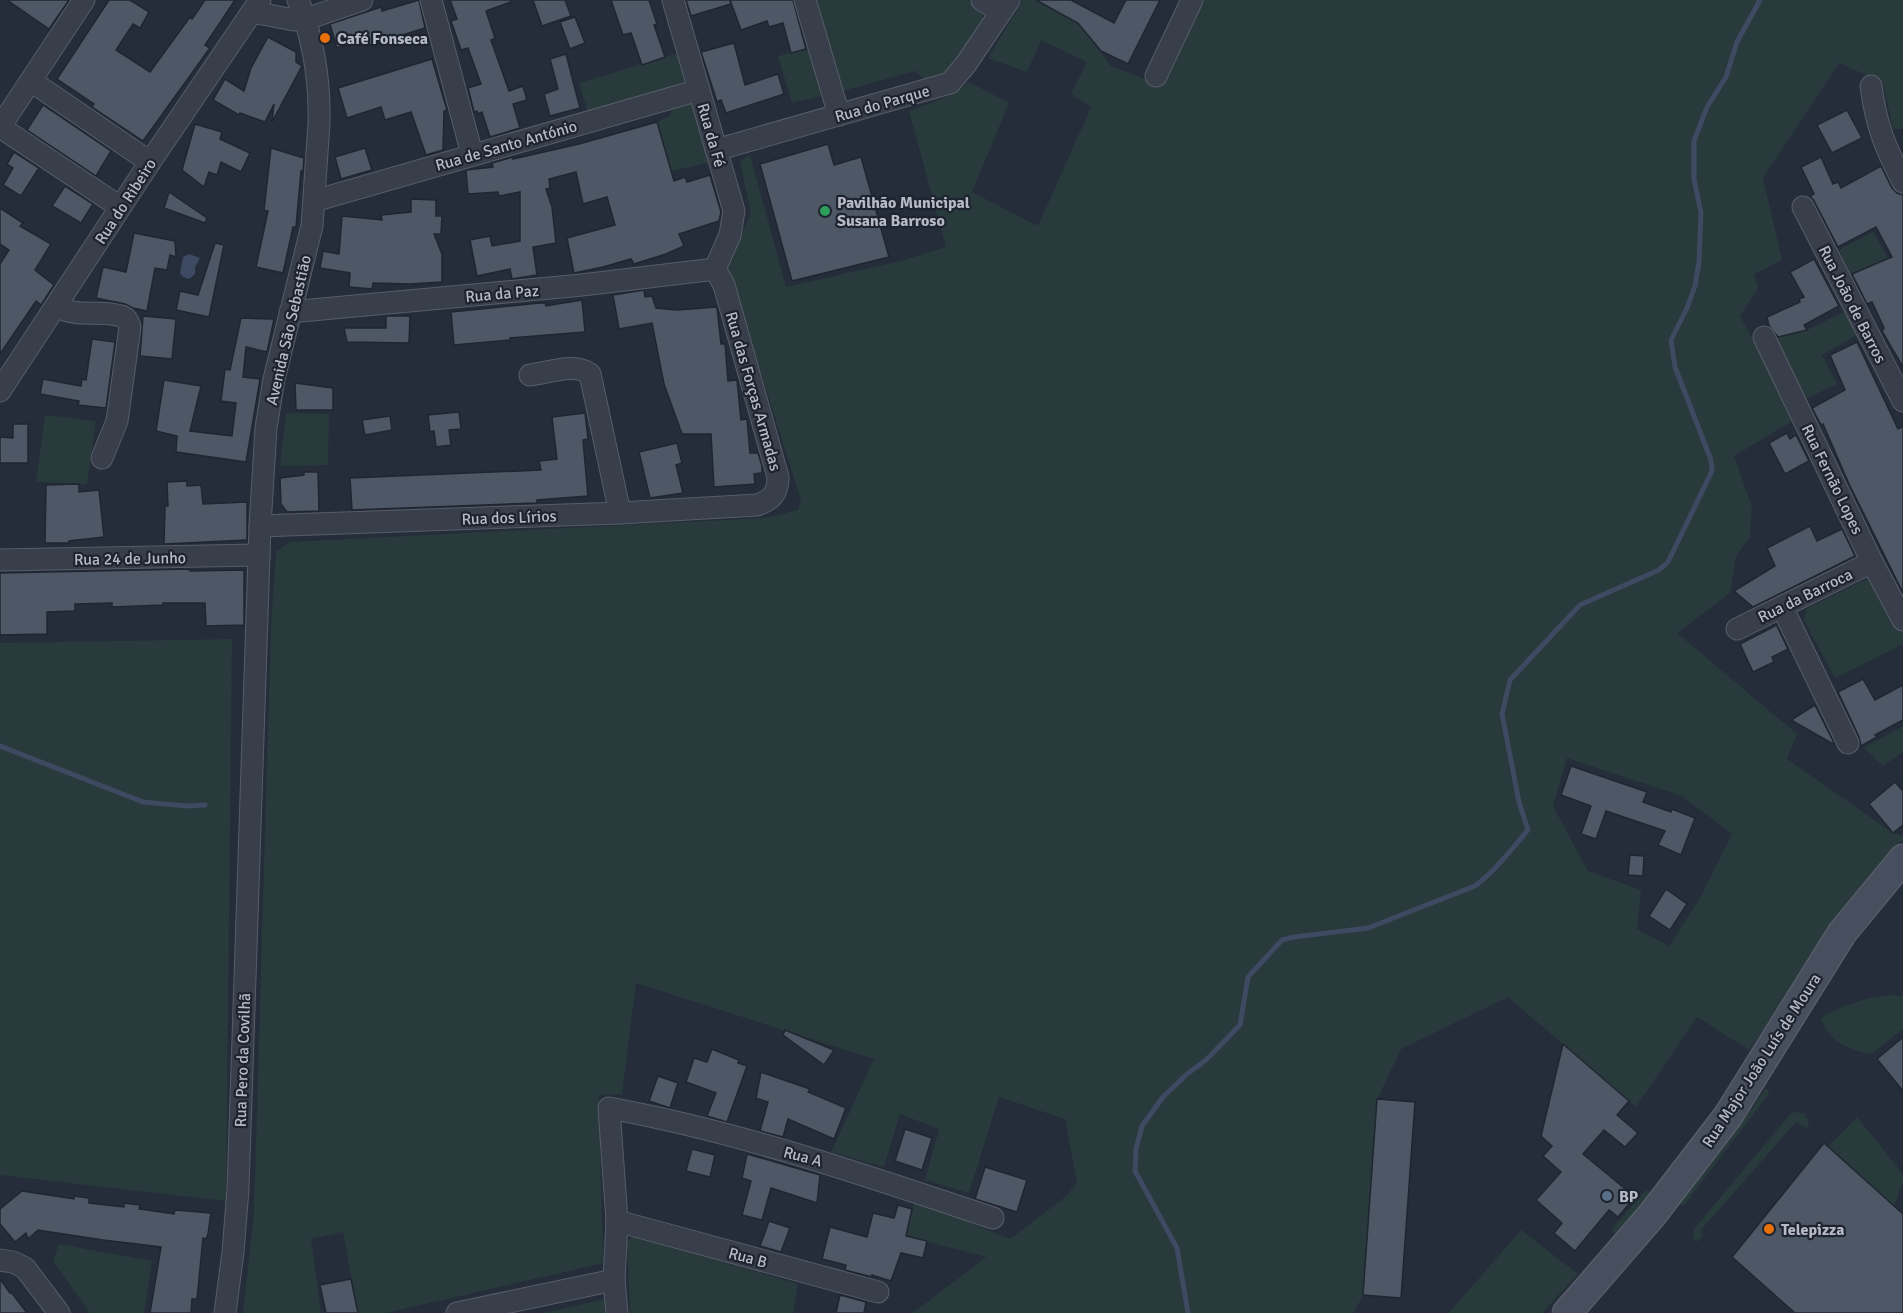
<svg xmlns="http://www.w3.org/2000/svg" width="1903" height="1313" font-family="Signika,sans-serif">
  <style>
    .green { fill: #283a3c; fill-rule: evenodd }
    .water { fill: #3d4a61 }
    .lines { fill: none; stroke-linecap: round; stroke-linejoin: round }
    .stream { stroke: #3d4a61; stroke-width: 5 }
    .building { fill: #4e5765; stroke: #202631; stroke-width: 1.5 }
    .street-casing { stroke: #575d68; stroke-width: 23 }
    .secondary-casing { stroke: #575d68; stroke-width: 31 }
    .street { stroke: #393f4a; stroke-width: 21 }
    .secondary { stroke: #474e5d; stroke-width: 28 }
    .food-dot { fill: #e8710a; stroke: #1e242f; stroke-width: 2 }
    .leisure-dot { fill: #2e9e5b; stroke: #1e242f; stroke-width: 2 }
    .service-dot { fill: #5c6f8a; stroke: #1e242f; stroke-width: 2 }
    .labels { text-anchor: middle; stroke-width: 4.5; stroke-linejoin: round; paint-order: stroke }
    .poi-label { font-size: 16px; font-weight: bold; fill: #b5bac6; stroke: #1e242f; text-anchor: start }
    .street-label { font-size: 16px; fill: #b5bac6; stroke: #1e242f }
  </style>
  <rect width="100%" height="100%" fill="#252d3a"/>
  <g class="green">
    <path d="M811,0H968L983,15L984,22L949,72L927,83L916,71L839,92Z"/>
    <path d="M1023,0H1035L1080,25L1111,66L1161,85L1203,0H1903V129H1893L1883,83L1839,63L1763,178L1782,260L1754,274L1758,288L1740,316L1796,419L1734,456L1752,507L1750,537L1736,556L1730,593L1677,633L1797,734L1787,759L1893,833L1903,836V840L1891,851L1749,1050L1697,1017L1636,1107L1508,997L1401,1049L1377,1100L1363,1295L1354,1313H913L986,1257L906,1236L915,1200L1010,1239L1065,1197L1077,1183L1065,1119L999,1097L969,1193L925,1180L939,1129L900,1114L884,1167L831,1152L874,1059L636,983L622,1094L599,1095L603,1263L386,1313H358L343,1232L311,1239L321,1313H243L254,1212L271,625L276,552L290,542L764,518L798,510L801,500L727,265L751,214L740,161L750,155L786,287L901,261L946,247L909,111L949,96L969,82L1009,103L972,192L1038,226L1091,107L1071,94L1087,62L1041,40L1027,72L988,58ZM1567,758L1682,796L1732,834L1700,898L1669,946L1637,929L1641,890L1588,871L1553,806Z"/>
    <path d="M813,47L826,95L792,103L778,56Z"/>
    <path d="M679,53L687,78L683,86L588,112L579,83Z"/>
    <path d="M691,102L697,106L712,162L671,171L657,122L670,116L673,108Z"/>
    <path d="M1873,232L1888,258L1850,275L1839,250Z"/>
    <path d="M1848,310L1860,333L1822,355L1837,384L1804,400L1773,339L1807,330Z"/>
    <path d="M286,413L329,414L328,465L280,466Z"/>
    <path d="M45,415L96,421L87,484L36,482Z"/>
    <path d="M1867,579L1872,581L1903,634V644L1835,678L1804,620L1807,608Z"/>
    <path d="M232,639L226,1201L0,1175V643Z"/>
    <path d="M1903,726V752L1883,766L1864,748Z"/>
    <path d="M1891,995L1903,996V1029L1871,1054C1850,1050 1827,1041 1821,1018C1842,1005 1867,997 1891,995Z"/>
    <path d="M1765,1089H1768L1769,1094L1684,1205L1679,1204L1754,1106Z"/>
    <path d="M1792,1112L1804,1113L1808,1120L1809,1130L1796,1122L1701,1230L1703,1237L1696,1242L1693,1237L1694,1229Z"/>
    <path d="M1857,1117L1903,1174V1182L1894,1206L1828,1147Z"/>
    <path d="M1646,1190L1653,1193L1616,1236L1612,1230L1614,1226Z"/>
    <path d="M1521,1230L1578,1274L1542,1313H1449Z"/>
    <path d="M633,1236L798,1284L793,1313H630L627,1241Z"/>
    <path d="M59,1244L152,1261L144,1313H90L53,1261Z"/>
    <path d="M605,1299V1313H544Z"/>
  </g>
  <path class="water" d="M189,254L200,258L195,267V274L189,279L183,277L180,273L183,257Z"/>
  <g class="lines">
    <g class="stream">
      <path d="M0,746L143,802L187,806L205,805"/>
      <path d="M1188,1313L1177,1248L1135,1171L1136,1149L1142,1126L1163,1097L1187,1074L1206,1060L1240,1025L1248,977L1282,940L1294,937L1368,928L1475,886C1495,871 1512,849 1528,830L1519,802L1502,714L1510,680L1580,605L1659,570L1668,562L1712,471L1711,460L1675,367L1671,340L1687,308L1695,286L1699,262L1701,213L1694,179V141L1707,107L1726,77L1737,42L1760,0"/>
    </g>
  </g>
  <g class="building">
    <path d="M7,0H69L49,29Z"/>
    <path d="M109,0H130L149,12L140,28L133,24L116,50L150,72L190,17L192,19L205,0H235L205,45L210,48L143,141L92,107L94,104L57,79Z"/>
    <path d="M419,0L425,28L367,46L364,39L337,48L330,24L381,7L382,11Z"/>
    <path d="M450,0H511V2L486,11L495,38L491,40L509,91L523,86L527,100L513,104L520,128L490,137L482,112L478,114L477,111L474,112L468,88L481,84L468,48L461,50L451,21L457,19Z"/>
    <path d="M533,0H565L571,16L542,26Z"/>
    <path d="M611,0H649L657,24L654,25L665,57L642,65L631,33L623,35Z"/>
    <path d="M686,0H730L731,4L691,16Z"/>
    <path d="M730,0H793L806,49L791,53L783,23L769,27L767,21L741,30Z"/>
    <path d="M1036,0H1071L1114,23L1126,0H1160L1128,64L1101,51L1078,23Z"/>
    <path d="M575,17L585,43L570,49L560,22Z"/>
    <path d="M268,37L296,52V62L302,66L272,122L274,104L265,122L240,113L239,115L213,100L225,79L244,91L251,68Z"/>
    <path d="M734,43L745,85L778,74L784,94L726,113L721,100L717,102L701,52Z"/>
    <path d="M566,54L580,108L550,116L544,94L558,89L550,59Z"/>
    <path d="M432,59L447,110L444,111L443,150L426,155L411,112L385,120L381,107L347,118L338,88Z"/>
    <path d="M43,105L111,151L96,176L27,130Z"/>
    <path d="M1847,110L1862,138L1832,153L1817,125Z"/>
    <path d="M657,122L674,181L685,177L687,182L710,175L721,212L719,221L679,234L684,246L666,254L634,264L631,259L603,267L574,273L567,238L615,225L607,197L583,204L576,172L549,179L550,188L546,189L552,207L556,243L533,247L537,275L512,279L510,269L477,276L470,240L490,236L492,246L520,241V192L499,196L498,192L468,194L466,170L493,167L492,163L513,157V159L579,144Z"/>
    <path d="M195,124L222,132L220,139L250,153L241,172L221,162L217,175L209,172L204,187L182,170Z"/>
    <path d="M828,144L834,165L861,157L889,257L792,281L760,164Z"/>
    <path d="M271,148L304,158L303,171H301L296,227H293L283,273L256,267L268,211L264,210Z"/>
    <path d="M365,148L372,170L341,179L335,157Z"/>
    <path d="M14,152L39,168L21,196L3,185L13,168L7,164Z"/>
    <path d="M1821,157L1833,184L1838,182L1841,188L1881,166L1892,188L1897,193L1903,195V367L1882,331L1884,328L1872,302L1867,304L1852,274L1892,257L1876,227L1838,247L1814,201L1810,196L1814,194L1801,167Z"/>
    <path d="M65,186L93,204L81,223L52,206Z"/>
    <path d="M169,192L207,218L205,223L164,208Z"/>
    <path d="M411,199L436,200V216H442L441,234H434L442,254V282L410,284L373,283L372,289L349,287L350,273L320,268L323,251L339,254L342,216L382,220L381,215L411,212Z"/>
    <path d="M0,208L23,223L20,226L51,244L35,270L54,285L41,305L36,301L0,354V264L9,250L0,244Z"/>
    <path d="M134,233L175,241L176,257L170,255L167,270L155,268L147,311L133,308L125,304L96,298L103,267L126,272Z"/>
    <path d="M215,243L224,245L209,317L176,310L180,291L198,295Z"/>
    <path d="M1814,259L1839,306L1804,325L1807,330L1778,337L1769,326L1767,317L1800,302L1799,299L1804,297L1790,272Z"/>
    <path d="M644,290L645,297L652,296L656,308L677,310L717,307L721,344H725L728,381L737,380L741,420L747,419L750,453H758L762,466V473L754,474L755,484L714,487L711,434H682L664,384L652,323L619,329L613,295Z"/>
    <path d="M582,300L585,332L510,338V340L454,345L451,312L540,303H545L546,306Z"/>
    <path d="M143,316L176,319L172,359L140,356Z"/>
    <path d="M386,316H410L409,343L347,342L344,328H386Z"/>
    <path d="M241,318L274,319L267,352L246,347L243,377L260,379L246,462L176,452L177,436L156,431L164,380L201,386L190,431L232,436L236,403L221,401L225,369L230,370Z"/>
    <path d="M92,339L115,342L106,408L78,405L79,401L40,394L43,379L81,386L82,379L86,380Z"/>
    <path d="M1857,342L1898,429L1903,426V593L1849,484L1823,424L1821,425L1812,408L1845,390L1830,355Z"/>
    <path d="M295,383L333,388V410H296Z"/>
    <path d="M459,412L461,429L449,430L451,445L436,447L434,431L430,432L428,415Z"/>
    <path d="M585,413L588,439L583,440L588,496L537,500V503L352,510L350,478L541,470L539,461L557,459L552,417Z"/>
    <path d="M390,416L392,430L365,435L362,420Z"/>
    <path d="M13,424H28V463H0V437L13,438Z"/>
    <path d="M1787,433L1790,439L1796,435L1809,461L1785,474L1769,443Z"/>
    <path d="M677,443L682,463L676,465L683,493L650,498L639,452Z"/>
    <path d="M304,472H318L319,511L287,512L281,504L280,478L304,475Z"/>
    <path d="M187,481V486L201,485L203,504L247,502V540L164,544L165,506H168L167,482Z"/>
    <path d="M79,484V492L99,490L104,537L69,541V543H45L46,485Z"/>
    <path d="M1810,526L1817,541L1842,529L1855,556L1753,607L1734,591L1775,566L1767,548Z"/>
    <path d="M189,569L190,571L244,570V625L206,626L205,603H163V605L112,607V603L75,604V611L47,612V634L0,635V573Z"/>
    <path d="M1776,624L1788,649L1772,657L1774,662L1753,672L1740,644L1775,626L1774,625Z"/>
    <path d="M1863,679L1875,700L1903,685V720L1875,735L1877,737L1861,746L1859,737L1838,692Z"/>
    <path d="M1815,705L1834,743L1833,744L1791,720Z"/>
    <path d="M1571,766L1647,792L1643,802L1671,812L1672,809L1695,818L1681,855L1658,845L1665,831L1606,811L1596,839L1581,834L1591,806L1561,795Z"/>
    <path d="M1895,782L1903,791V825L1893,833L1869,804Z"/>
    <path d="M1630,855L1644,856L1643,876L1628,875Z"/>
    <path d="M1666,889L1687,904L1670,930L1649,916Z"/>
    <path d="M785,1030L834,1050L824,1065L783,1035Z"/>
    <path d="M1903,1037V1091L1877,1059Z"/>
    <path d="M1563,1044L1629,1101L1617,1115L1638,1133L1625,1147L1604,1130L1583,1154L1635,1197L1618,1217L1609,1210L1575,1251L1554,1233L1562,1223L1536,1200L1561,1172L1543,1156L1552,1146L1541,1136Z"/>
    <path d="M712,1049L739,1060L738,1063L747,1066L727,1122L707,1116L716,1093L686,1082L694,1058L707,1062Z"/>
    <path d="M761,1072L810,1089L808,1092L846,1108L834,1139L788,1119L783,1137L760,1131L768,1102L756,1098Z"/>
    <path d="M658,1076L678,1083L670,1108L649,1101Z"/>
    <path d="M1377,1099L1415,1102L1401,1298L1363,1295Z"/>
    <path d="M905,1129L932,1138L922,1170L895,1161Z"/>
    <path d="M1824,1143L1903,1214V1313H1795L1732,1257Z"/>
    <path d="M692,1149L715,1155L710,1177L686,1171Z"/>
    <path d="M747,1154L820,1175L817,1203L771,1188L762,1220L742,1215L751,1181L742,1178Z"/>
    <path d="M985,1167L1027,1180L1017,1212L975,1199Z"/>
    <path d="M22,1191L74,1199V1196L89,1198V1203L124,1207V1203L140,1205L139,1209L174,1214L175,1210L211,1213L208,1234L206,1239L203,1238L197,1299H192L191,1313H150L161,1247L103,1240L38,1230L28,1239L26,1233L15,1242L0,1224V1209Z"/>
    <path d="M898,1205L912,1209L906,1236L927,1241L923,1258L901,1253L891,1281L872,1275V1277L845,1270L846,1265L822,1259L830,1227L867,1237L873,1213L894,1218Z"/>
    <path d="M769,1221L790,1228L781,1252L760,1246Z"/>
    <path d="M0,1279L10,1293L11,1292L27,1313H0Z"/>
    <path d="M351,1279L358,1313H326L320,1285Z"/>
    <path d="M840,1295L866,1302L864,1313H836Z"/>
  </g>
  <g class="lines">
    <g class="street-casing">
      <g id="street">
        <path d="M431,0L472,154"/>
        <path d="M673,0L734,211L730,235L715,269"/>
        <path d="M805,0L839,115"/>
        <path d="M982,0L1001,12"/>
        <path d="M253,12L294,20L315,16L362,0"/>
        <path d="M1156,76L1192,0"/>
        <path d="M31,81L150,162"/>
        <path d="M1871,86C1876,125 1885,147 1903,182"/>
        <path d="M0,127L84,0"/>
        <path d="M0,127L120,207"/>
        <path d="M716,150L950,83L966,64L1009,0"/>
        <path d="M314,201L699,90"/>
        <path d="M1803,207L1903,401"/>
        <path d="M57,306C77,319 99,309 121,316C126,317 128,321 130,327L117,421L102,458"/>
        <path d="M290,312L582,285L715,269"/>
        <path d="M1764,337L1872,562L1903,620"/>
        <path d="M530,375C549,373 574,362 590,374L620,513"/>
        <path d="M0,391L150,162L260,0"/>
        <path d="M260,526L620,513L757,505C772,500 778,493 778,477L724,285L715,269"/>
        <path d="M0,560L259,555"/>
        <path d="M1782,607L1848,743"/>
        <path d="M1737,629L1872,562"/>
        <path d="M617,1221L878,1292"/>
        <path d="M0,1260L13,1262L25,1268L59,1313"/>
        <path d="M225,1313L233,1252L238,1189L260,526L266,428L274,379L312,226L319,123C320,82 313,38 298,0"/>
        <path d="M457,1313L614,1280"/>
        <path d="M617,1313L614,1280L617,1221L609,1108C741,1132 867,1176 993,1218"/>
      </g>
    </g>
    <g class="secondary-casing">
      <path id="secondary" d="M1567,1313L1652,1215L1728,1116L1842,933L1903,859"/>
    </g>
    <use href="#street" class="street"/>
    <use href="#secondary" class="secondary"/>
  </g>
  <g class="food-dot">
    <circle cx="325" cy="38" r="6"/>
    <circle cx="1769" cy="1229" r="6"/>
  </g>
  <circle class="leisure-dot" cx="825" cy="211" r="6"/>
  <circle class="service-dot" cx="1607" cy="1196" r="6"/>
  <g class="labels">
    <g class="poi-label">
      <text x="337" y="44">Café Fonseca</text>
      <text x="837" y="208">Pavilhão Municipal<tspan x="837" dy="18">Susana Barroso</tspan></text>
      <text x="1619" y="1202">BP</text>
      <text x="1781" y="1235">Telepizza</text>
    </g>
    <g class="street-label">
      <text transform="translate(882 103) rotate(-16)" y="6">Rua do Parque</text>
      <text transform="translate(712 135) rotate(74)" y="6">Rua da Fé</text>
      <text transform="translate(506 145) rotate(-16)" y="6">Rua de Santo António</text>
      <text transform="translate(125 201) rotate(-57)" y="6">Rua do Ribeiro</text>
      <text transform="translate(502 293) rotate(-5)" y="6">Rua da Paz</text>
      <text transform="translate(1853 304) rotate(63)" y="6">Rua João de Barros</text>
      <text transform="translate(288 330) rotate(-77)" y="6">Avenida São Sebastião</text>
      <text transform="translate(754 391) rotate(74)" y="6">Rua das Forças Armadas</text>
      <text transform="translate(1833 479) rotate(64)" y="6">Rua Fernão Lopes</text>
      <text transform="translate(509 517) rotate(-2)" y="6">Rua dos Lírios</text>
      <text transform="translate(130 558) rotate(-1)" y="6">Rua 24 de Junho</text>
      <text transform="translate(1805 595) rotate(-26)" y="6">Rua da Barroca</text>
      <text transform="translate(242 1060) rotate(-88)" y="6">Rua Pero da Covilhã</text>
      <text transform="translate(1761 1060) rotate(-57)" y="6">Rua Major João Luís de Moura</text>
      <text transform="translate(803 1156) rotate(15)" y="6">Rua A</text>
      <text transform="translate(748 1257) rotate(15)" y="6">Rua B</text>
    </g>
  </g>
</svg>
